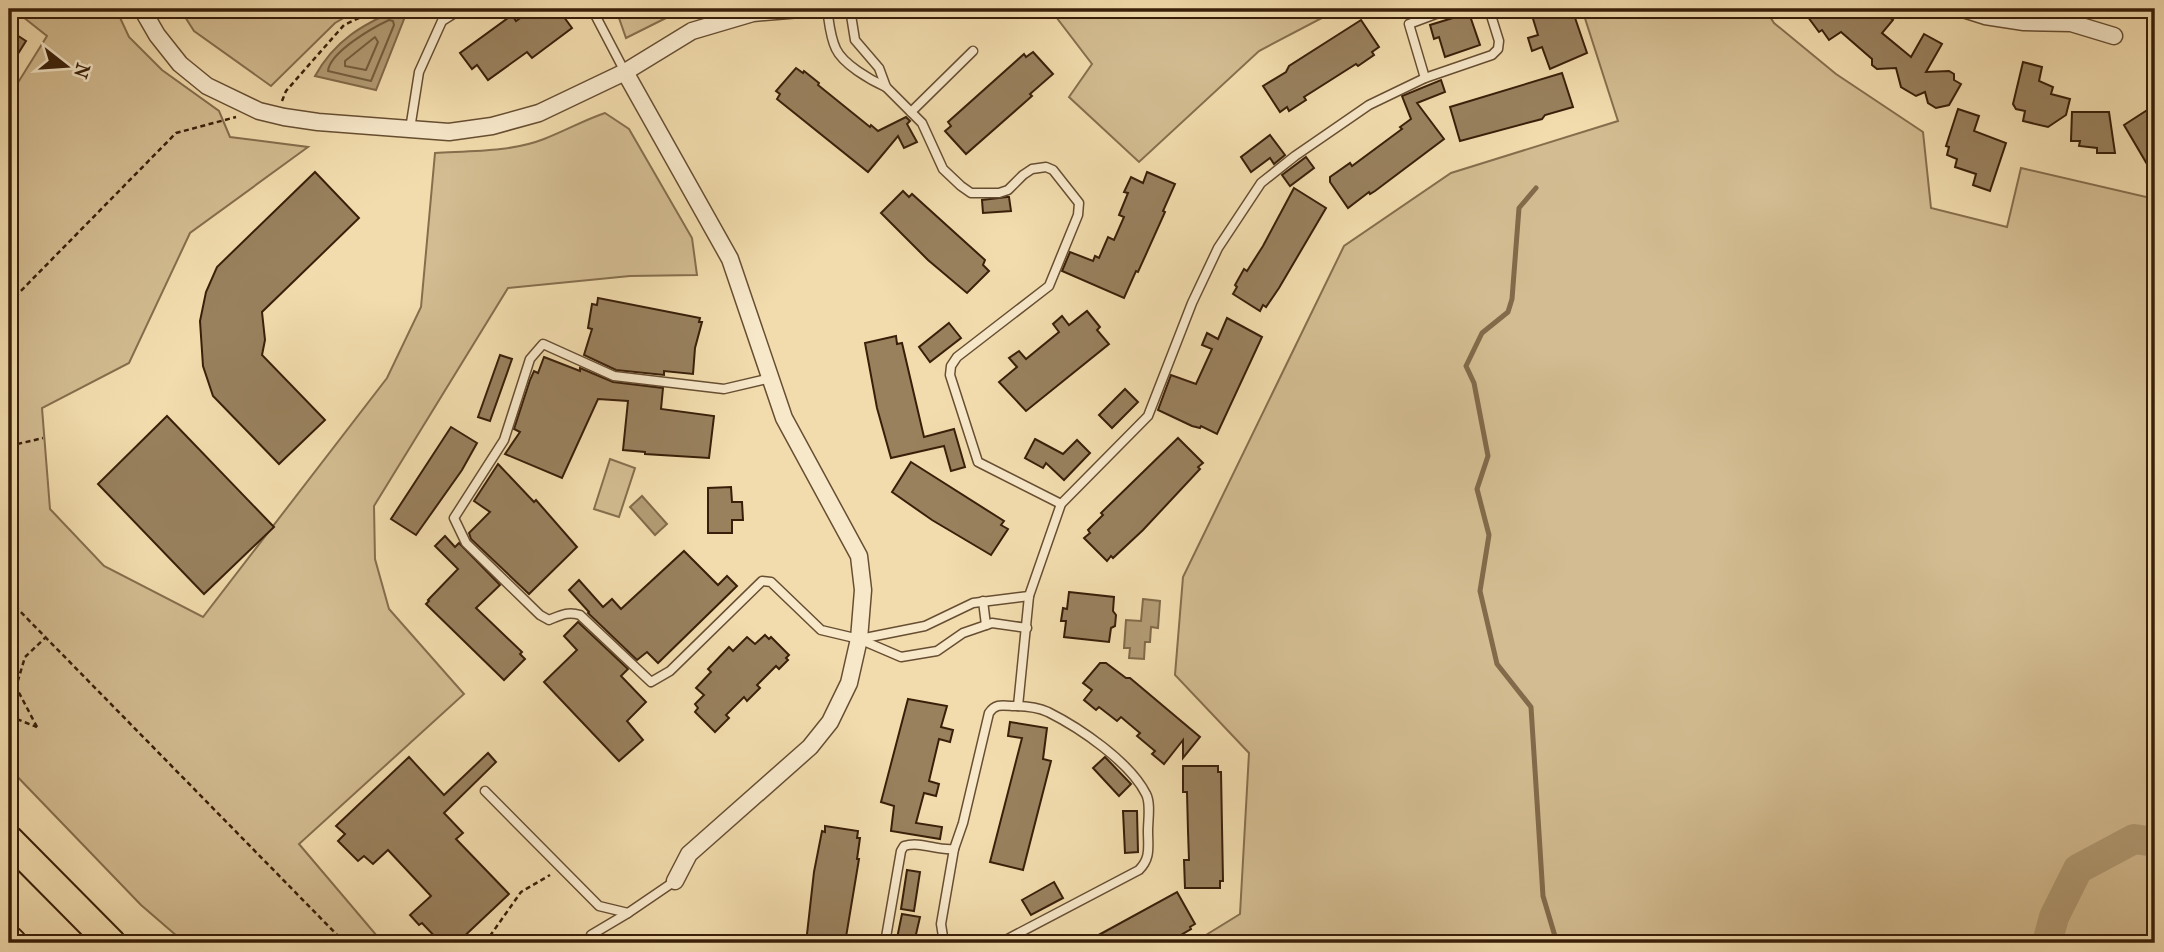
<svg xmlns="http://www.w3.org/2000/svg" width="2164" height="952" font-family="'IM FELL French Canon',serif">
  <style>
    .green { fill: #d3bc91; stroke: #866e4d; stroke-width: 2 }
    .water { fill: #b39c75; stroke: #826a4a; stroke-width: 2 }
    .lines { fill: none; stroke-linecap: round; stroke-linejoin: round }
    .shore { stroke: #765e3f; stroke-width: 2 }
    .stream { stroke: #826a4a; stroke-width: 5 }
    .river { stroke: #b39c75; stroke-width: 30 }
    .building { fill: #99815e; stroke: #391f09; stroke-width: 2 }
    .lane-casing { stroke: #674e32; stroke-width: 11 }
    .street-casing { stroke: #674e32; stroke-width: 19 }
    .highway-casing { stroke: #391f09; stroke-width: 32 }
    .path { stroke: #391f09; stroke-width: 2.5; stroke-dasharray: 5 3.5; stroke-linecap: butt }
    .lane { stroke: #f7e8ca; stroke-width: 8 }
    .street { stroke: #f7e8ca; stroke-width: 16 }
    .highway { stroke: #f2dcad; stroke-width: 28 }
  </style>
  <rect width="100%" height="100%" fill="#f2dcad"/>
  <filter id="stains"><feTurbulence type="fractalNoise" baseFrequency=".00286" numOctaves="4"/><feColorMatrix values="0 0 0 0 .2 0 0 0 0 .09 0 0 0 0 .02 0 0 0 .5 -.17"/></filter>
  <radialGradient id="worn" r=".72"><stop offset=".6" stop-color="#630" stop-opacity="0"/><stop offset="1" stop-color="#630" stop-opacity=".3"/></radialGradient>
  <g class="green">
    <path d="M13,9H116L129,37L162,70L219,111L230,137L308,147L190,233L129,363L42,408L50,509L104,566L203,617L387,378L421,307L435,153C471,151 511,152 544,139C565,131 584,120 605,113L629,129L692,238L697,275L630,276L508,288L374,506L375,559L389,609L464,694L299,844L383,943H185L141,905L9,768V97L47,36Z"/>
    <path d="M180,9H359L335,23L271,86L194,31Z"/>
    <path d="M630,9H684L626,38L619,18Z"/>
    <path d="M1050,9H1339L1259,51L1139,162L1069,97L1092,64Z"/>
    <path d="M1582,9H1765L1774,23L1836,74L1923,132L1931,208L2007,227L2021,168L2155,199V943H1193L1240,914L1249,753L1175,675L1183,577L1344,246L1451,173L1618,121Z"/>
    <path d="M610,459L635,468L619,517L594,509Z"/>
  </g>
  <g class="water">
    <path d="M398,9H408L376,90L315,76C335,40 362,25 398,9Z"/>
    <path d="M642,496L667,524L655,535L630,507Z"/>
    <path d="M1143,599L1160,601L1158,628L1151,627L1150,642H1145L1144,659L1129,658L1130,648H1124L1126,620L1141,621Z"/>
  </g>
  <g class="lines">
    <g class="shore">
      <path d="M389,20L393,21L394,25L371,81L328,71C330,52 372,28 389,20Z"/>
      <path d="M375,37L378,42L366,70L345,66V61Z"/>
    </g>
    <path class="stream" d="M1536,188L1519,208L1512,299L1508,312L1482,333L1466,366L1474,383L1488,456L1477,489L1489,535L1480,591L1497,664L1531,707L1543,896L1557,943"/>
    <path class="river" d="M2047,943L2054,917L2078,869L2134,839L2155,842"/>
  </g>
  <g class="building">
    <path d="M533,9H558L572,28L532,58L527,52L488,80L477,65L472,69L460,53L512,15L516,21Z"/>
    <path d="M1530,9H1572L1587,53L1550,69L1542,47L1532,51L1528,38L1538,35Z"/>
    <path d="M1802,9H1879L1893,20L1882,33L1911,57L1924,34L1942,44L1926,72L1949,71L1954,74V80L1961,84L1949,105L1936,108L1928,103L1925,92L1916,96L1901,87L1896,68L1877,69L1872,65V59L1841,32L1829,40L1822,30L1819,32Z"/>
    <path d="M1469,13L1480,45L1445,57L1439,37L1434,39L1430,25Z"/>
    <path d="M1361,20L1379,47L1372,52L1374,55L1358,66L1356,64L1304,97L1306,100L1289,111L1287,107L1280,112L1263,86L1286,72L1289,66Z"/>
    <path d="M9,30L26,41L9,68Z"/>
    <path d="M1033,52L1053,74L1030,94L1032,96L966,154L945,131L951,126L948,122L1024,54L1026,57Z"/>
    <path d="M2023,62L2042,67L2039,81L2053,87L2051,94L2070,99L2066,115L2048,127L2023,121L2025,111L2016,109L2013,104Z"/>
    <path d="M796,68L803,73L804,71L819,83L818,85L870,127L871,125L878,131L906,117L910,121L907,124L917,142L904,148L898,136L868,172L777,99L780,94L776,91Z"/>
    <path d="M1562,73L1573,107L1545,115L1542,119L1460,141L1450,107Z"/>
    <path d="M1441,80L1445,92L1417,103L1444,139L1375,191L1370,194L1369,192L1348,208L1330,182V177L1350,163L1352,166L1402,129L1400,127L1411,119L1402,96Z"/>
    <path d="M2155,105V159L2147,164L2124,125Z"/>
    <path d="M1958,109L1979,116L1974,131L2006,143L1990,191L1973,185L1976,174L1955,167L1957,159L1947,155L1949,147L1946,146Z"/>
    <path d="M2072,112H2109L2115,153H2097V148L2079,146L2080,141H2071Z"/>
    <path d="M1270,135L1285,155L1274,164L1270,158L1251,172L1241,157Z"/>
    <path d="M1306,157L1314,168L1290,186L1282,175Z"/>
    <path d="M315,172L359,218L262,312L265,340L262,355L325,420L279,464L213,396L203,366L200,321L206,292L217,267Z"/>
    <path d="M1147,172L1175,184L1163,211L1165,212L1138,272L1136,271L1124,298L1062,271L1070,252L1093,261L1095,256L1099,258L1108,237L1114,240L1124,217L1119,215L1128,193L1124,192L1131,177L1143,183Z"/>
    <path d="M1294,188L1326,208L1279,288L1266,307L1263,305L1260,311L1233,294L1237,287L1235,285L1244,269L1247,271L1263,246Z"/>
    <path d="M903,191L909,197L912,194L985,260L983,265L989,271L967,293L928,260L881,213Z"/>
    <path d="M1007,197H1009L1011,211L983,213L982,200Z"/>
    <path d="M598,298L700,318L699,322H702L695,348L693,374L664,371V375L616,370L584,355L592,329L588,328L592,304L597,305Z"/>
    <path d="M1087,311L1100,327L1097,330L1109,344L1026,411L999,382L1017,367L1009,358L1019,351L1026,359L1059,332L1053,324L1062,316L1069,325Z"/>
    <path d="M1227,318L1262,337L1217,434L1201,426L1200,428L1192,426L1158,410L1171,375L1196,384L1212,349L1202,345L1207,333L1218,339Z"/>
    <path d="M949,323L961,338L930,362L919,347Z"/>
    <path d="M896,336L897,344L902,343L924,437L954,429L965,467L951,471L944,446L891,458L877,408L865,343Z"/>
    <path d="M500,355L512,359L490,421L478,417Z"/>
    <path d="M544,357L580,371V368L613,382L663,388L661,409L714,416L709,458L645,454V452L623,450L628,401L598,399L562,478L505,454L520,432L514,429L530,380L534,371L538,373Z"/>
    <path d="M1125,389L1138,402L1112,428L1099,415Z"/>
    <path d="M167,416L274,527L204,594L98,484Z"/>
    <path d="M451,427L477,443L462,470L416,535L391,519Z"/>
    <path d="M1178,438L1203,463L1198,467L1200,469L1143,530L1113,558L1111,556L1107,561L1084,538L1090,533L1088,530L1103,515L1101,513Z"/>
    <path d="M1035,439L1063,454L1077,440L1090,453L1064,480L1046,463L1043,468L1025,458Z"/>
    <path d="M911,462L1004,521L1001,525L1008,529L991,555L932,520L892,492Z"/>
    <path d="M498,464L534,502L536,500L577,547L529,594L471,539L469,533L490,512L474,501Z"/>
    <path d="M731,487L732,502H742L743,520H732V533H708V488Z"/>
    <path d="M445,536L455,547L459,543L500,585L476,608L522,652L520,654L525,659L504,680L426,604L429,601L428,600L458,569L435,546Z"/>
    <path d="M684,551L718,585L727,576L737,586L658,663L647,652L637,660L588,613L589,612L569,590L579,580L603,607L612,599L621,609Z"/>
    <path d="M1069,592L1114,597L1113,611L1116,615L1115,626L1111,628L1109,642L1064,637L1066,621H1061L1063,608L1067,609Z"/>
    <path d="M578,622L628,669L621,676L646,702L627,721L643,740L619,761L544,682L577,650L564,636Z"/>
    <path d="M765,635L769,639L771,637L789,655L786,658L788,660L779,669L776,666L757,685L760,688L747,701L744,697L726,715L729,718L715,732L695,712L698,708L695,704L704,695L696,688L711,672L708,669L729,647L733,651L747,637L755,644Z"/>
    <path d="M1100,663H1106L1126,678H1130L1200,737L1183,758V740L1164,764L1152,754L1155,751L1137,736L1140,733L1121,717L1117,721L1099,707L1096,710L1084,700L1092,690L1083,683Z"/>
    <path d="M908,699L947,706L941,727L953,730L950,742L939,739L929,781L939,784L936,796L924,793L916,823L942,827L940,839L891,831L894,806L881,802Z"/>
    <path d="M1010,722L1047,728L1043,759L1051,761L1023,870L990,862L1022,738L1008,736Z"/>
    <path d="M488,753L496,762L444,813L463,833L456,839L509,894L457,943H441L422,923L419,925L410,915L431,896L388,850L373,864L364,856L358,861L338,841L345,834L336,826L409,757L444,795Z"/>
    <path d="M1105,757L1131,784L1119,796L1093,768Z"/>
    <path d="M1183,766H1218V772H1221L1223,881H1220V888H1185L1184,860H1189L1188,831L1187,792H1183Z"/>
    <path d="M1123,811H1137L1138,852L1125,853Z"/>
    <path d="M825,826L858,831L857,838H860L857,859H859L845,943H806L814,872L822,831L825,832Z"/>
    <path d="M907,870L920,872L914,911L901,909Z"/>
    <path d="M1054,882L1063,898L1031,915L1022,900Z"/>
    <path d="M1177,892L1195,924L1190,927L1191,929L1167,943H1084Z"/>
    <path d="M902,914L920,917L914,943H896Z"/>
  </g>
  <g class="lines">
    <g class="lane-casing">
      <g id="lane">
        <path d="M592,9L625,72"/>
        <path d="M827,9C829,21 830,37 836,49C843,64 870,80 886,87"/>
        <path d="M850,9L855,40L879,68L886,87L922,123L943,169L961,186L971,193H999L1008,190L1023,175L1032,169L1046,167L1053,170L1079,203L1078,215L1049,286L957,357L951,366L950,375L978,462L1061,504"/>
        <path d="M1425,78L1409,24L1449,9"/>
        <path d="M911,112L973,51"/>
        <path d="M410,129L419,72L442,21L461,9"/>
        <path d="M771,378L724,389L614,376L543,344L530,359L504,440L454,518L466,543L540,615L549,620C561,615 568,611 580,615L651,682L670,671L762,581L771,582L821,630L859,639L901,657L937,651L963,633L992,623L1027,628"/>
        <path d="M983,601L986,625"/>
        <path d="M860,639L925,626L973,603L1029,596"/>
        <path d="M1018,706L1029,596L1061,504L1148,416L1192,303L1218,248L1261,183L1295,156L1369,105L1425,78L1492,55L1498,49L1499,41L1489,9"/>
        <path d="M485,791L599,906L628,913L675,881"/>
        <path d="M590,943L591,935L628,913"/>
        <path d="M885,943L901,851L904,846C921,841 937,851 954,849L963,823L989,713C995,704 1001,705 1012,706C1024,706 1037,707 1048,712C1080,728 1130,762 1146,794C1151,803 1148,820 1148,831C1148,847 1151,858 1139,870L1000,943"/>
        <path d="M944,943L941,924L954,849"/>
      </g>
    </g>
    <g class="street-casing">
      <g id="street">
        <path d="M142,9L157,35L180,64L207,86L259,111L284,117L318,122L449,132L492,126L539,113L625,72L692,31L753,13L800,9"/>
        <path d="M1963,9L1985,16L2024,22L2071,23L2114,36"/>
        <path d="M625,72L730,259L784,418L859,556L863,590L859,639L849,683L830,722L810,747L689,854L675,881"/>
      </g>
    </g>
    <g class="highway-casing">
      <g id="highway">
        <path d="M9,840L111,943"/>
        <path d="M9,940L12,943"/>
      </g>
    </g>
    <g class="path">
      <path d="M282,101L286,91L344,25L378,9"/>
      <path d="M9,303L176,133L236,117"/>
      <path d="M9,446L43,438"/>
      <path d="M9,600L345,943"/>
      <path d="M9,716L37,727"/>
      <path d="M37,727L16,687L25,657L45,638"/>
      <path d="M485,943L521,892L550,875"/>
    </g>
    <use href="#lane" class="lane"/>
    <use href="#street" class="street"/>
    <use href="#highway" class="highway"/>
  </g>
  <rect width="2164" height="952" fill="none" stroke="#f2dcad" stroke-width="35"/>
  <rect x="10" y="10" width="2143" height="931" fill="none" stroke="#391f09" stroke-width="3.5"/>
  <rect x="18" y="18" width="2129" height="917" fill="none" stroke="#391f09" stroke-width="2"/>
  <g transform="translate(66 66) rotate(107)" stroke="#f7e8ca" stroke-width="5" paint-order="stroke">
  <path d="M0-5L12 26L0 18L-12 26Z" fill="#391f09"/>
  <text y="-10" font-size="19" font-weight="bold" text-anchor="middle" fill="#391f09">N</text>
  </g>
  <rect width="100%" height="100%" filter="url(#stains)"/>
  <rect width="100%" height="100%" fill="url(#worn)"/>
</svg>
